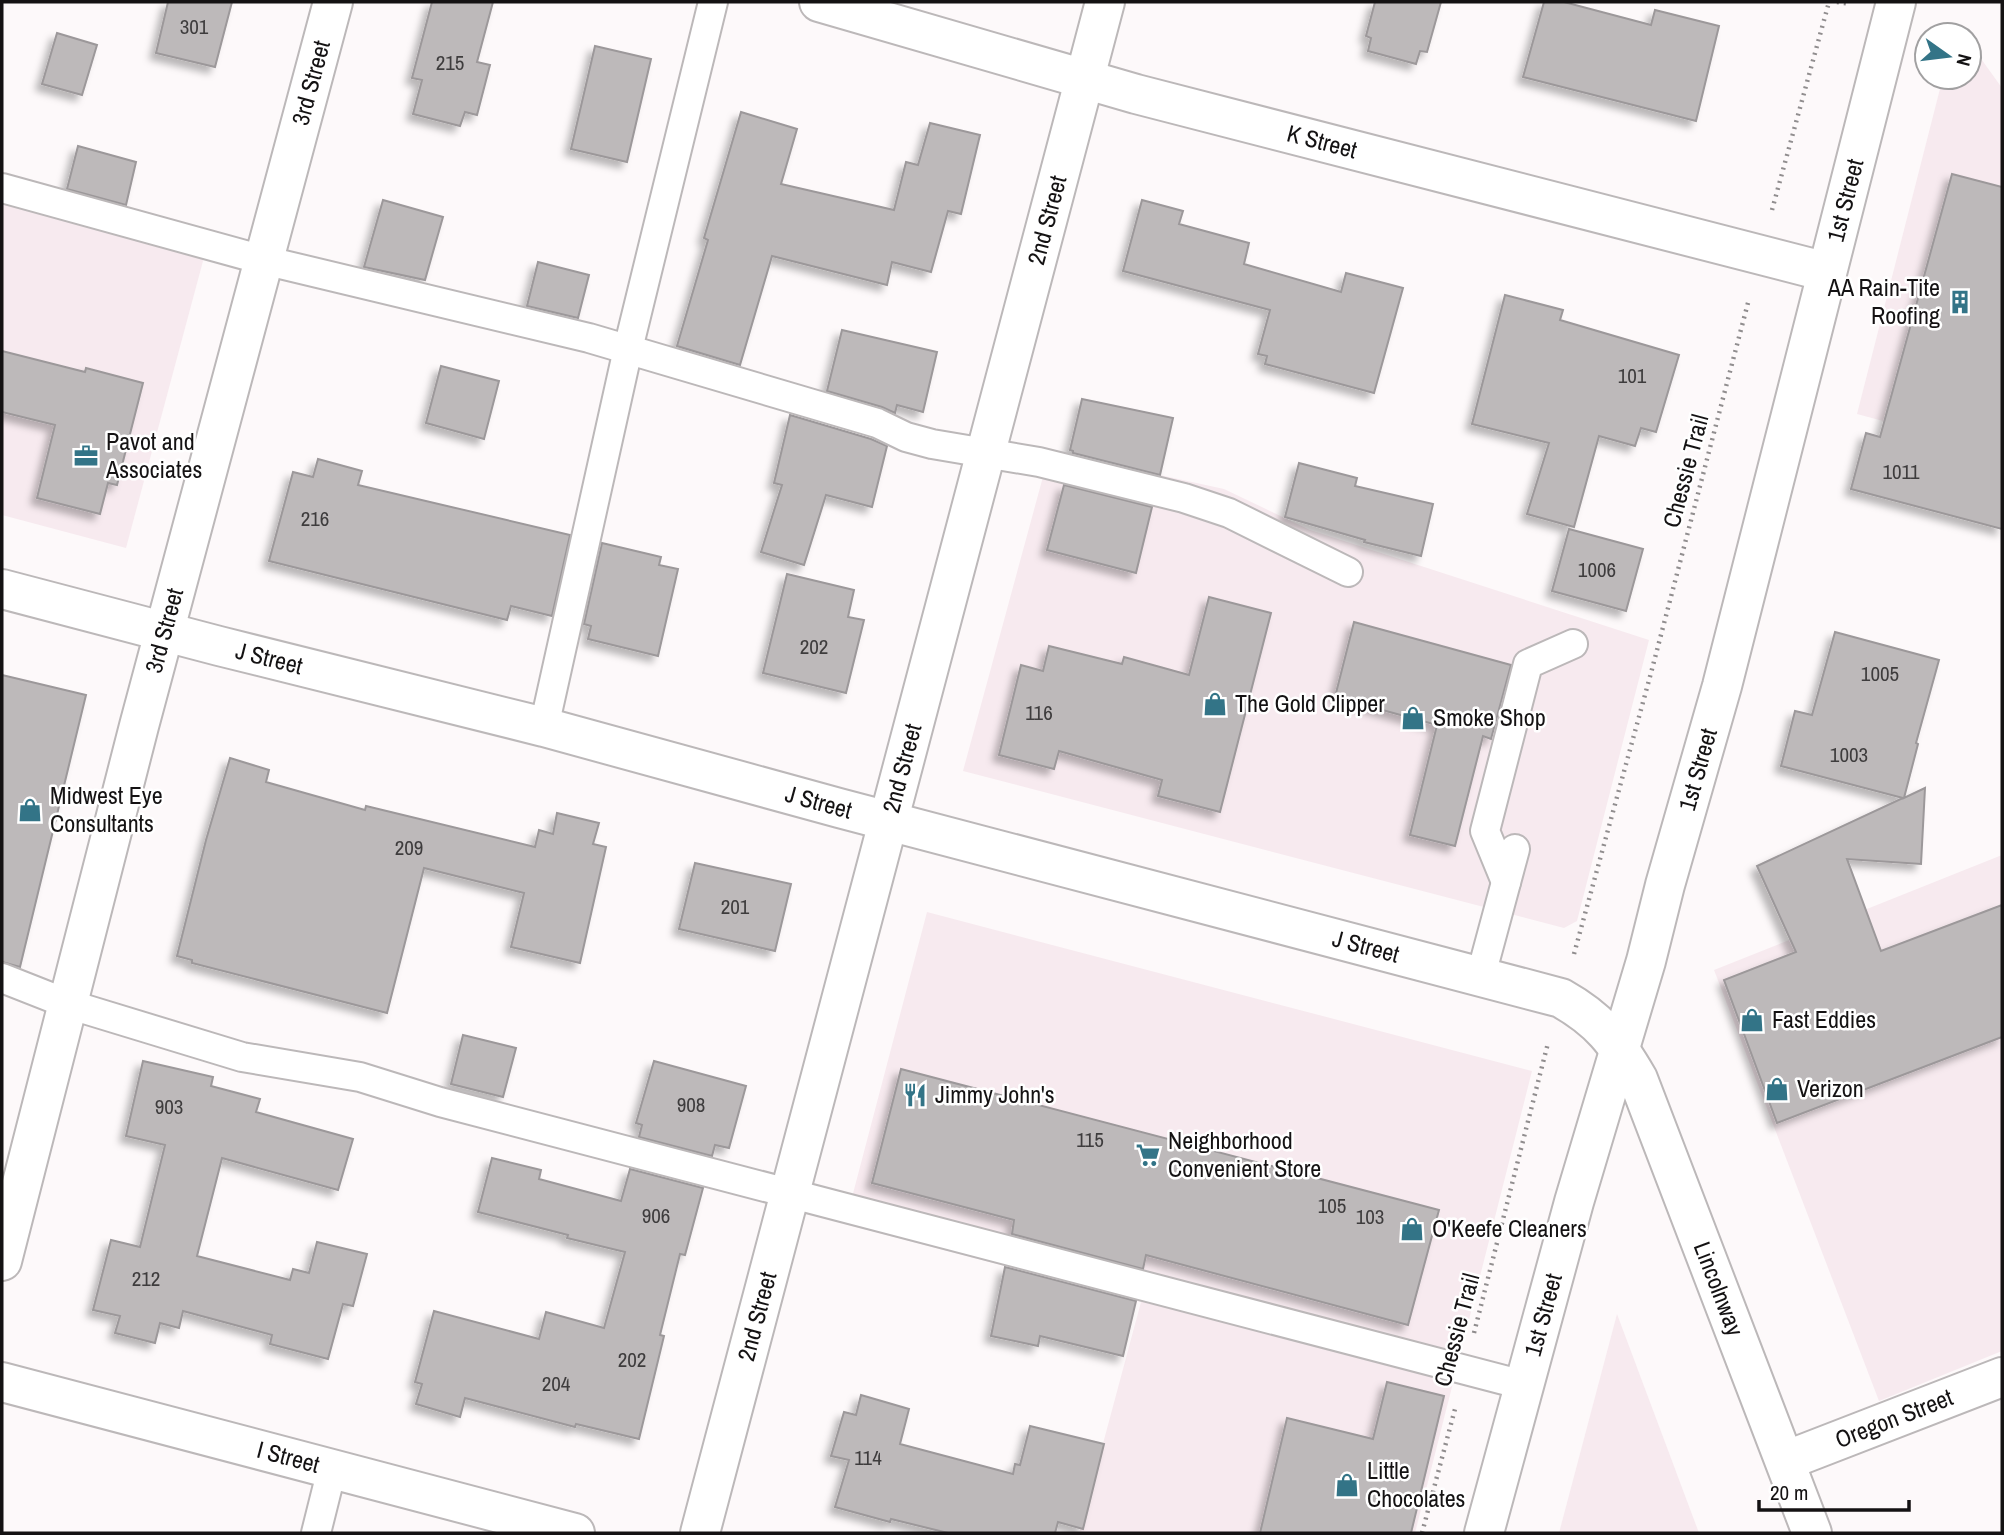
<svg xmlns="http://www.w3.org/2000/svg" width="2004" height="1535" font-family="'Archivo Narrow',sans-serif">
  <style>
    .built { fill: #f7eaef }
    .building { fill: #bdb9ba; stroke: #9c989a; stroke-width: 2; filter: url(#shadow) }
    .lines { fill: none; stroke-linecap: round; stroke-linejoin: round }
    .lane-casing { stroke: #bcb8b9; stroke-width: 32 }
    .street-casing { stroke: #bcb8b9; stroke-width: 42 }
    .secondary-casing { stroke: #bcb8b9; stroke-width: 42 }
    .primary-casing { stroke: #bcb8b9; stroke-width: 42 }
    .path { stroke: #908d8e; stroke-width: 4.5; stroke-dasharray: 2 5; stroke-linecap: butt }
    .lane { stroke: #fff; stroke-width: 28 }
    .street { stroke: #fff; stroke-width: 38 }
    .secondary { stroke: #fff; stroke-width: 38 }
    .primary { stroke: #fff; stroke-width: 38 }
    .labels { text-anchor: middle; stroke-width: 5; stroke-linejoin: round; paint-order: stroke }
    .number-label { font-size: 21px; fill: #3e3c3d }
    .street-label { font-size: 24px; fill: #141213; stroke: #fff }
    .poi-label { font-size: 24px; fill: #141213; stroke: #fff; text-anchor: start }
  </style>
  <defs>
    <filter id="shadow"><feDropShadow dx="-6" dy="6" stdDeviation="3.5" flood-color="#0004"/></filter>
  </defs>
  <rect width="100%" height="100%" fill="#fdf9fa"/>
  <g class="built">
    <path d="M1969,42L2002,88V453L1857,414L1943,77H1969Z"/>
    <path d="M2,180L210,235L126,548L2,515Z"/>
    <path d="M1050,451L1224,489L1310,530L1649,640L1577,921L1564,928L963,771Z"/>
    <path d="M2002,855V1351L1879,1401L1714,970Z"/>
    <path d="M927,912L1532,1071L1415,1533H1079L1141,1302L845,1224Z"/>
    <path d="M1617,1314L1699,1533H1559Z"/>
  </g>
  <g class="building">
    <path d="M168,2H232L215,67L156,53Z"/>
    <path d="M432,2H493L477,62L490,65L477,115L465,112L460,126L413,114L422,80L412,78Z"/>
    <path d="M1375,2H1441L1427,52L1420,51L1416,64L1368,51L1371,38L1366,36Z"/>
    <path d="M1544,2H1564L1651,25L1655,10L1719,26L1696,121L1523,77Z"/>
    <path d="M57,33L97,45L82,95L42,84Z"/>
    <path d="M595,46L651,59L627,162L571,149Z"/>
    <path d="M741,112L797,129L781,184L894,210L906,162L918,165L930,123L980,135L961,214L948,211L931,272L892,262L887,285L772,256L740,365L677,346L708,240L704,238Z"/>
    <path d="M78,146L136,162L126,205L67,189Z"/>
    <path d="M1952,174L2002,187V529L1851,489L1866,433L1880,437Z"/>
    <path d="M383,200L443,217L425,280L364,267Z"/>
    <path d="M1142,200L1183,211L1179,224L1249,243L1244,264L1341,292L1346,273L1403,288L1374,393L1265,364L1267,356L1258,354L1270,310L1123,271Z"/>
    <path d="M538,262L589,275L578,318L527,306Z"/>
    <path d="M1505,295L1563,310L1560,320L1679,355L1656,432L1641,428L1635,446L1599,436L1574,527L1527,514L1549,443L1472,424Z"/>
    <path d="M842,330L937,352L923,412L897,405L895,413L882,407L827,391Z"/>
    <path d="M2,351L85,372L86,368L143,383L117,485L108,483L100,514L37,498L55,425L2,412Z"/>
    <path d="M441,366L499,381L484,439L426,423Z"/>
    <path d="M1082,399L1173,418L1160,475L1073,453V451L1070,450Z"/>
    <path d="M790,415L871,439L887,446L872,507L826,495L804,565L761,552L782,485L774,483Z"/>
    <path d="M318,459L362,471L358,485L570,535L552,616L511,606L507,620L269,561L293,472L313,477Z"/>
    <path d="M1299,463L1357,478L1355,486L1433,504L1421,556L1364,542L1365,540L1285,517Z"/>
    <path d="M1064,485L1152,507L1136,573L1047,550Z"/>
    <path d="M1569,529L1643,549L1626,611L1552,591Z"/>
    <path d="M602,543L661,557L659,565L678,569L658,656L588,639L591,626L584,624Z"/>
    <path d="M787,574L854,590L848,617L864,620L846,693L763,673Z"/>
    <path d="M1209,597L1271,613L1220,812L1158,796L1162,780L1059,751L1054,769L999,755L1021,665L1043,671L1049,646L1122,664L1124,657L1189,675Z"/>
    <path d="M1354,622L1511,665L1491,739L1483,736L1455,846L1410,835L1437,725L1335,697Z"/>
    <path d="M1835,632L1939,660L1916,743L1918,744L1904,798L1925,788L1921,864L1847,859L1881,951L2002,905V1037L1777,1123L1724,980L1796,952L1757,866L1903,798L1781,766L1795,711L1812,715Z"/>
    <path d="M2,675L86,695L20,967L2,962Z"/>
    <path d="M230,758L269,770L266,782L365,810L366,806L535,847L539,830L553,834L557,813L599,823L593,844L606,847L580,963L511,947L524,893L424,868L387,1013L192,963V960L177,956L206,840Z"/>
    <path d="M695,863L791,884L775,951L679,929Z"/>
    <path d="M463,1035L516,1048L503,1097L451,1084Z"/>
    <path d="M143,1061L213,1077L211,1086L260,1099L256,1112L353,1139L338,1190L222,1158L197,1256L290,1280L293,1269L309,1273L317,1242L367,1254L353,1306L343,1304L328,1359L270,1344L272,1335L183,1311L179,1328L160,1323L155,1343L115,1333L120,1316L93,1310L111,1240L140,1247L165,1145L126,1136Z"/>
    <path d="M654,1061L746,1086L729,1148L715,1145L712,1156L639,1137L642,1125L636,1123Z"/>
    <path d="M901,1069L1439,1210L1408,1325L1146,1255L1143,1269L1012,1234L1014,1220L872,1183Z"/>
    <path d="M492,1158L541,1170L539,1179L621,1201L630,1169L703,1188L685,1255L680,1254L660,1335L664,1336L639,1439L576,1424L575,1427L465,1398L460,1417L416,1404L422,1384L415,1382L434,1311L539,1339L546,1312L604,1328L625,1252L567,1238L568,1235L478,1212Z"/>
    <path d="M1005,1267L1136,1301L1123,1356L1040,1336L1038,1346L991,1336Z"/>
    <path d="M1387,1382L1444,1396L1411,1533H1260L1287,1418L1373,1439Z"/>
    <path d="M861,1395L909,1409L900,1444L1013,1474L1015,1464L1020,1465L1030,1426L1104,1444L1083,1529L1058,1522L1055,1533H948L891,1519L890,1522L835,1507L849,1460L831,1456L844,1412L856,1415Z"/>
  </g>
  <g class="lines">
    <g class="lane-casing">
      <g id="lane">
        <path d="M2,188L263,260L589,338L877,423L906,437L932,444L1039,462L1184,498L1229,513L1348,572"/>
        <path d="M544,727L628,349L713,2"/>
        <path d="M1506,882L1485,831L1528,664L1573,644"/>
        <path d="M1481,975L1515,849"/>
        <path d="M2,978L68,1004L242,1057L360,1077L440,1102L1523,1385"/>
        <path d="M316,1533L332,1469"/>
      </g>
    </g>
    <g class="street-casing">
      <g id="street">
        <path id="s1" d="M819,2L1136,94L1827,272"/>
        <path id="s2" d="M2,1261L139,726L333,2"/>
        <path id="s3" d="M1785,1461L2002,1377"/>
        <path id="s4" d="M700,1533L1105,2"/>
      </g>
    </g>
    <g class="secondary-casing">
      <g id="secondary">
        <path id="s5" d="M2,1382L575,1533"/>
        <path id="s6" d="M1484,1533L1574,1202L1646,961L1665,885L1722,686L1896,2"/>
      </g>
    </g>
    <g class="primary-casing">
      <g id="primary">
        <path id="s7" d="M2,589L219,646L544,727L839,808L1561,998C1600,1020 1616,1041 1638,1079L1812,1533"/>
      </g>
    </g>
    <g class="path">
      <path d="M1837,2L1850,4"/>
      <path d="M1772,210L1829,2"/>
      <path d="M1574,954L1651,673L1749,299"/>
      <path d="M1474,1333L1548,1043"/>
      <path d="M1422,1533L1455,1409"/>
    </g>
    <use href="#lane" class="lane"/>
    <use href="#street" class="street"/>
    <use href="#secondary" class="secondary"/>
    <use href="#primary" class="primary"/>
  </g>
  <defs>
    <g id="building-bare" transform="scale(1.89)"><path d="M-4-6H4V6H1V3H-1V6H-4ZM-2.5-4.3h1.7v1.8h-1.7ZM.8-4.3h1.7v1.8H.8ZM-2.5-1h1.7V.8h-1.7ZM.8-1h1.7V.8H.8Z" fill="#337487" stroke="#fff" stroke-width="2.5" paint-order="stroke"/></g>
    <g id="office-bare" transform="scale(1.89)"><path d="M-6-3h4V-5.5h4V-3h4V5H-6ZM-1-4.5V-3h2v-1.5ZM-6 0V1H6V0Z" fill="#337487" stroke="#fff" stroke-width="2.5" paint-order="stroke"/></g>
    <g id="shop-bare" transform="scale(1.89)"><path d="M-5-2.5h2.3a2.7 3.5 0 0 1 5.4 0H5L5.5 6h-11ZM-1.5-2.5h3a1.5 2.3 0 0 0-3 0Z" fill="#337487" stroke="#fff" stroke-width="2.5" paint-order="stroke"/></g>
    <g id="restaurant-bare" transform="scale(1.89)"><path d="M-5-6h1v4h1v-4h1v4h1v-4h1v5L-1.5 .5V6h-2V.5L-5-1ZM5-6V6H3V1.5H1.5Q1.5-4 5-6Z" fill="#337487" stroke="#fff" stroke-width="2.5" paint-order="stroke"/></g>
    <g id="supermarket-bare" transform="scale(1.89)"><path d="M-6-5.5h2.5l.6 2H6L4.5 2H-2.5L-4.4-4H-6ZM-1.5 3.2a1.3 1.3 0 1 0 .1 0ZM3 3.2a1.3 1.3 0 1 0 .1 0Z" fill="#337487" stroke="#fff" stroke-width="2.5" paint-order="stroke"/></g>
  </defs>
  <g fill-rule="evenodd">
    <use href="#building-bare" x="1960" y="302"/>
    <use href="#office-bare" x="86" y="456"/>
    <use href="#shop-bare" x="1215" y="704"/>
    <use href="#shop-bare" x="1413" y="718"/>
    <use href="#shop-bare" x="30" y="810"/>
    <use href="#shop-bare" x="1752" y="1020"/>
    <use href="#shop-bare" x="1777" y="1089"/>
    <use href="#restaurant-bare" x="915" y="1095"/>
    <use href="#supermarket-bare" x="1148" y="1155"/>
    <use href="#shop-bare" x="1412" y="1229"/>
    <use href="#shop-bare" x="1347" y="1485"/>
  </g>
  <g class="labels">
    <g class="number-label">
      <text x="194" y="34">301</text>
      <text x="450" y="70">215</text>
      <text x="1632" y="383">101</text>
      <text x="1901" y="479">1011</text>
      <text x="315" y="526">216</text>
      <text x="1597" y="577">1006</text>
      <text x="814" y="654">202</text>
      <text x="1880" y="681">1005</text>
      <text x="1039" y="720">116</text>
      <text x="1849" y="762">1003</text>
      <text x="409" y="855">209</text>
      <text x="735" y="914">201</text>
      <text x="691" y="1112">908</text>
      <text x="169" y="1114">903</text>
      <text x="1090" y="1147">115</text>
      <text x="1332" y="1213">105</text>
      <text x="656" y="1223">906</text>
      <text x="1370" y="1224">103</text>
      <text x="146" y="1286">212</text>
      <text x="632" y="1367">202</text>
      <text x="556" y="1391">204</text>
      <text x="868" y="1465">114</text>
    </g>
    <g class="street-label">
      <text dy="8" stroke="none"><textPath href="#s2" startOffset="1218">3rd Street</textPath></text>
      <text dy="8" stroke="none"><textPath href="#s1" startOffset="522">K Street</textPath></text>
      <text dy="8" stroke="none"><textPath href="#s6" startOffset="1381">1st Street</textPath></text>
      <text dy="8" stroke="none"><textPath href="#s4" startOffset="1358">2nd Street</textPath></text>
      <text transform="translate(1686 471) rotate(-75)" y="8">Chessie Trail</text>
      <text dy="8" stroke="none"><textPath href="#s2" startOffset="651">3rd Street</textPath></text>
      <text dy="8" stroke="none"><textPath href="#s7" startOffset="276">J Street</textPath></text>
      <text dy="8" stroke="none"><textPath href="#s4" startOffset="791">2nd Street</textPath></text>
      <text dy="8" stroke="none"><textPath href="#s6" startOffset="793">1st Street</textPath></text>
      <text dy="8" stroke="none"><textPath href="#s7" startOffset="844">J Street</textPath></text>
      <text dy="8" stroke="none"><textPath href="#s7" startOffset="1410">J Street</textPath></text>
      <text dy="8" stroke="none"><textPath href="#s7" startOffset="1950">Lincolnway</textPath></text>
      <text dy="8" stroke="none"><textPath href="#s6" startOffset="226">1st Street</textPath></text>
      <text dy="8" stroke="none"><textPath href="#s4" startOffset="224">2nd Street</textPath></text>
      <text transform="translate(1457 1330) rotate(-75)" y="8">Chessie Trail</text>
      <text dy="8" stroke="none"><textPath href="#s3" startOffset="117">Oregon Street</textPath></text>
      <text dy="8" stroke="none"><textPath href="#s5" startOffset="296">I Street</textPath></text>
    </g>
    <g class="poi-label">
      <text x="1940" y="296" text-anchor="end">AA Rain-Tite<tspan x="1940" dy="28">Roofing</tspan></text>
      <text x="106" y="450">Pavot and<tspan x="106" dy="28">Associates</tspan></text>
      <text x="1235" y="712">The Gold Clipper</text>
      <text x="1433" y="726">Smoke Shop</text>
      <text x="50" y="804">Midwest Eye<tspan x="50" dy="28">Consultants</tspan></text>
      <text x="1772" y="1028">Fast Eddies</text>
      <text x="1797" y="1097">Verizon</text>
      <text x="935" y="1103">Jimmy John's</text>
      <text x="1168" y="1149">Neighborhood<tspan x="1168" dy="28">Convenient Store</tspan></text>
      <text x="1432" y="1237">O'Keefe Cleaners</text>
      <text x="1367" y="1479">Little<tspan x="1367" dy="28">Chocolates</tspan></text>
    </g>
  </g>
  <rect width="2004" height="1535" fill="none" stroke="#141213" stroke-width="7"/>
  <g transform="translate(1948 56) rotate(104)"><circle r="33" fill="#ffffff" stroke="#a1a0a1" stroke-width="2"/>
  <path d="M0-5L12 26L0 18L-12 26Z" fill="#337487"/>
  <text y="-10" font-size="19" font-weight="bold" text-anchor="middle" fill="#141213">N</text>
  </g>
  <path d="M1759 1500v10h150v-10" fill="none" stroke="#141213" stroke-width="3.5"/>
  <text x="1770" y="1500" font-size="21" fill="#141213" stroke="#ffffff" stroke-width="5" paint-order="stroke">20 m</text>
</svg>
